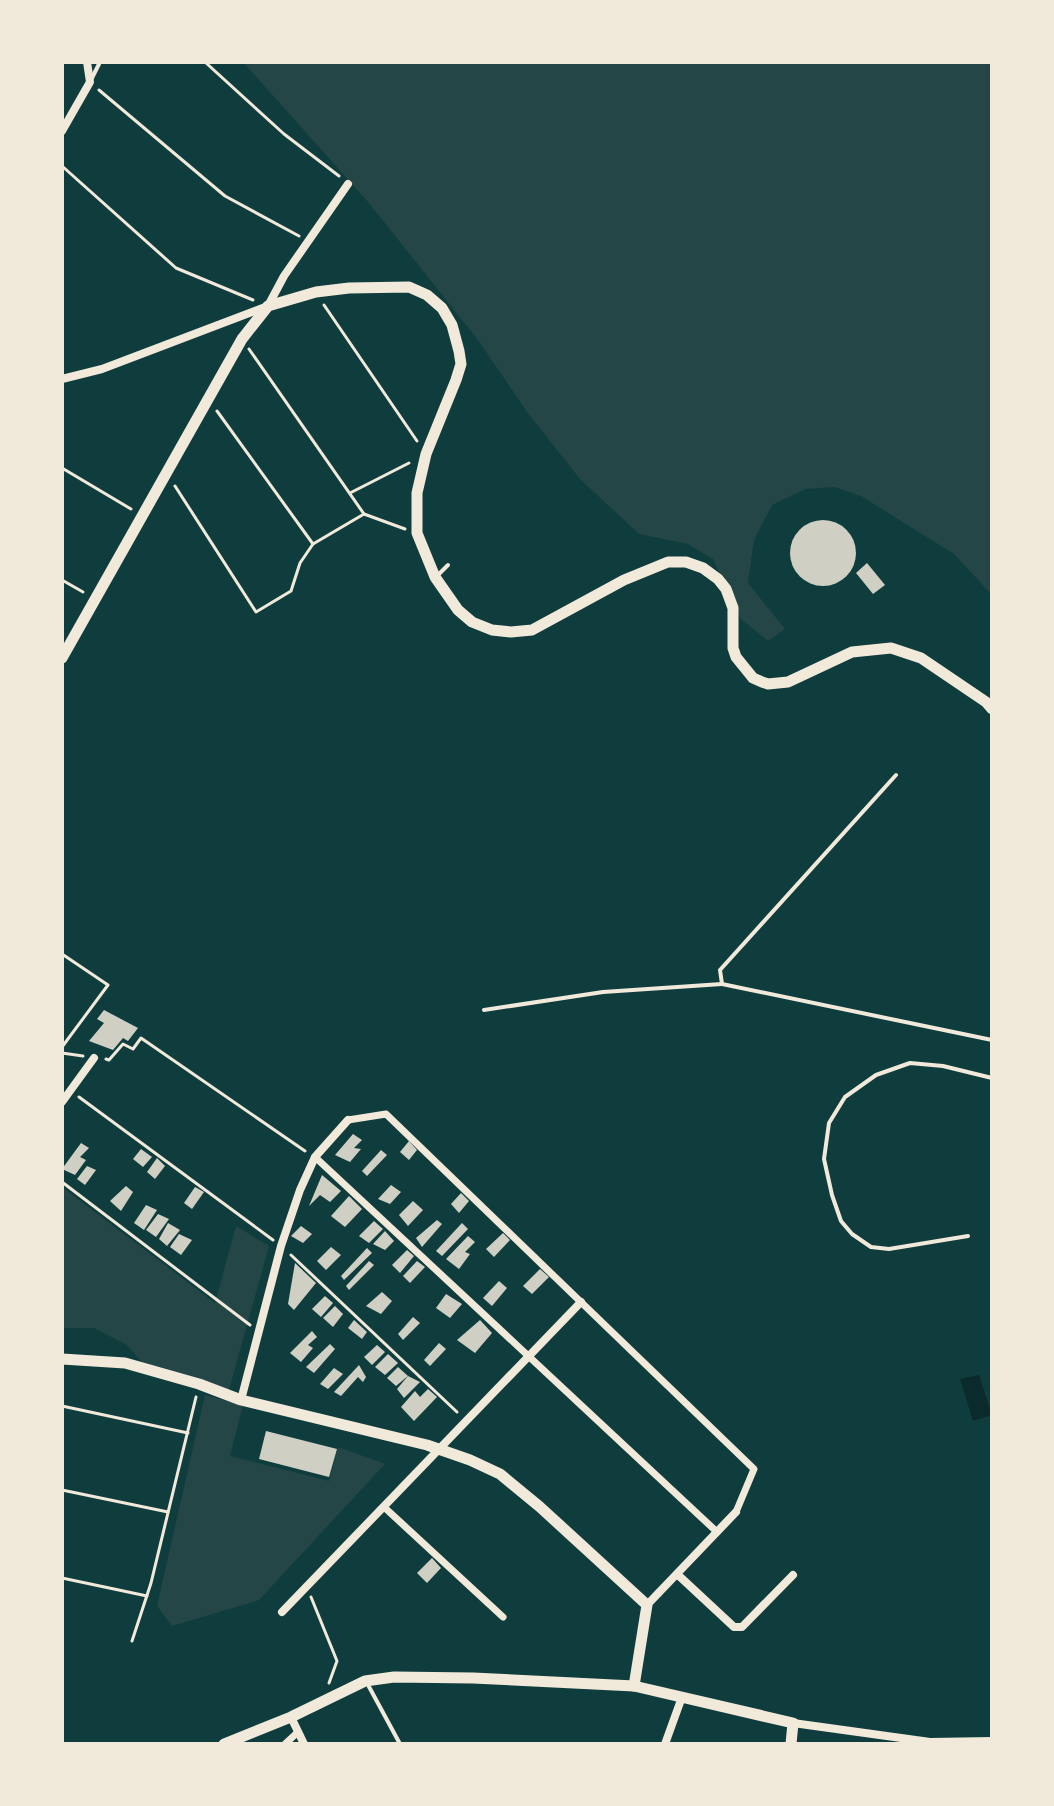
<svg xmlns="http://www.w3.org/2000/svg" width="1054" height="1806" font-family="Montserrat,sans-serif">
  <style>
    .green { fill: #244646 }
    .water { fill: #0a2a2b }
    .building { fill: #cfcfc3 }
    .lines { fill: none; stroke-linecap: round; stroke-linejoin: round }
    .path { stroke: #f1e9da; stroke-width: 3 }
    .service { stroke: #f1e9da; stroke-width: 4 }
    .pedestrian { stroke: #f1e9da; stroke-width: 7 }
    .minor { stroke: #f1e9da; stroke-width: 8 }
    .tertiary { stroke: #f1e9da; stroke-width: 11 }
  </style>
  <rect width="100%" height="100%" fill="#0f3d3e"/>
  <g class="green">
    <path d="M243,62H992V595L954,554L861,496L835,487L805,489L772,505L754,540L748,583L785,629L768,641L741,619L713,559L688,544L639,534L580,479L527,412L478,340L369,203Z"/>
    <path d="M62,1187L215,1303L236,1226L269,1246L229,1390L147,1368L127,1345L94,1328H62Z"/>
    <path d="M205,1395L243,1405L230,1456L329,1481L338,1447L385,1464L259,1600L172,1626L157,1606Z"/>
  </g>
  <path class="water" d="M979,1375L992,1415L973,1421L960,1379Z"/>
  <g class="building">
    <circle cx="823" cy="553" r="33"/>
    <path d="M867,563L885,585L873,594L856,573Z"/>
    <path d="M104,1010L138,1028L128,1041L123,1038L113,1050L89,1041L104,1023L97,1019Z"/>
    <path d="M353,1134L362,1140L354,1148L361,1149L350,1162L335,1155Z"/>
    <path d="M409,1141L417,1150L409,1160L400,1152Z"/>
    <path d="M81,1143L89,1148L80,1157L86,1160L75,1175L62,1169Z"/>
    <path d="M141,1149L152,1157L143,1167L133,1159Z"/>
    <path d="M381,1150L387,1155L367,1176L362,1171Z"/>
    <path d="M157,1158L165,1166L155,1179L147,1172Z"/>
    <path d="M87,1166L96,1170L85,1185L77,1179Z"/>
    <path d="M322,1175L341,1191L330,1202L320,1195L309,1206Z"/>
    <path d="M391,1185L401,1192L390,1204L378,1199Z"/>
    <path d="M126,1186L133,1192L121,1211L110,1201Z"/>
    <path d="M195,1187L204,1192L192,1209L184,1203Z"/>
    <path d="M461,1193L469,1201L459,1213L451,1204Z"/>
    <path d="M349,1196L362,1209L345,1227L331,1216Z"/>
    <path d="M413,1201L423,1210L408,1226L399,1215Z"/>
    <path d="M146,1205L157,1210L144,1230L134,1223Z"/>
    <path d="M158,1214L169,1219L156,1237L146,1230Z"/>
    <path d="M437,1220L442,1224L422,1247L416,1238Z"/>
    <path d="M374,1221L383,1229L369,1243L359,1236Z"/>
    <path d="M168,1223L180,1230L167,1246L159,1239Z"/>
    <path d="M462,1223L468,1229L442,1256L436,1251Z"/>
    <path d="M301,1226L312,1234L303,1243L291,1236Z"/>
    <path d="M385,1231L394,1241L385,1250L373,1244Z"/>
    <path d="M503,1233L510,1240L494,1257L486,1249Z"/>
    <path d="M179,1234L192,1240L181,1255L170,1247Z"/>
    <path d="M468,1236L475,1242L465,1252L470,1254L459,1269L446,1259Z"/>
    <path d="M331,1247L341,1255L326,1270L317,1261Z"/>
    <path d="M367,1248L372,1253L344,1280L341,1276Z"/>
    <path d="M407,1250L414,1256L400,1273L392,1265Z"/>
    <path d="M369,1261L374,1265L349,1290L346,1286Z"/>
    <path d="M417,1261L425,1267L410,1283L403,1276Z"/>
    <path d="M295,1263L316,1283L294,1310L288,1304Z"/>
    <path d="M540,1269L549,1277L532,1294L523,1286Z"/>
    <path d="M499,1281L507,1288L492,1306L483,1298Z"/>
    <path d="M382,1292L392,1301L381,1314L366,1306Z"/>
    <path d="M446,1294L462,1304L450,1318L436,1308Z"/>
    <path d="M325,1296L333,1303L321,1317L312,1309Z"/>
    <path d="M335,1306L343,1314L333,1327L323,1318Z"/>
    <path d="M413,1317L420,1323L403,1340L398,1334Z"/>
    <path d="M354,1320L367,1332L362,1339L348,1328Z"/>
    <path d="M480,1320L492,1333L475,1353L457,1340Z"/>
    <path d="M312,1331L317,1337L308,1345L313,1348L301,1362L290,1353Z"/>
    <path d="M439,1343L446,1349L430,1366L424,1360Z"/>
    <path d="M330,1344L335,1349L314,1373L306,1367Z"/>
    <path d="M377,1345L385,1352L372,1365L364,1357Z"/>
    <path d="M388,1354L398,1363L385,1375L375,1367Z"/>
    <path d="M359,1365L366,1377L363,1382L358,1377L341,1396L334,1392Z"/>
    <path d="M398,1367L408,1376L396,1386L387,1378Z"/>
    <path d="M334,1368L343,1374L328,1389L320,1384Z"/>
    <path d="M408,1376L420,1382L404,1398L397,1389Z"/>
    <path d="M428,1389L437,1397L414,1421L401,1407L415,1391L420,1397Z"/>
    <path d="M266,1431L337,1449L329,1477L259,1459Z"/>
    <path d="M432,1558L441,1568L427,1583L417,1573Z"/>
  </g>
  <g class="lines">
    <g class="path">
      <path d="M205,62L284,134L339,176"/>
      <path d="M99,90L225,196L299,236"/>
      <path d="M62,166L176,268L253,300"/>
      <path d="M324,305L417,441"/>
      <path d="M249,349L364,514"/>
      <path d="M217,411L313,544"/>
      <path d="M62,468L131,509"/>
      <path d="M175,486L256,612L291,591L300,563L313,544L364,514"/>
      <path d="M350,493L409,463"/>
      <path d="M364,514L405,529"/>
      <path d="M62,580L83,592"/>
      <path d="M62,954L108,985L62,1047"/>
      <path d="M62,1053L83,1056"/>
      <path d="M106,1059L109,1060L123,1044L133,1049L141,1038L305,1151"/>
      <path d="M79,1097L273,1240"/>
      <path d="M62,1182L250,1325"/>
      <path d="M291,1255L457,1412"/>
      <path d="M62,1406L188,1433"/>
      <path d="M62,1490L168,1512"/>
      <path d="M62,1578L147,1596"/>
      <path d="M311,1597L337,1661L329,1683"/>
      <path d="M132,1641L151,1583L196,1397"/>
    </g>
    <g class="service">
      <path d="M92,78L100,62"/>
      <path d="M437,576L448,565"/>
      <path d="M896,775L720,970L722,984L992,1040"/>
      <path d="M484,1010L603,992L722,984"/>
      <path d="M968,1236L889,1249L871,1247L852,1234L841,1221L832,1195L824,1159L829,1123L845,1097L876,1075L910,1063L943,1066L992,1078"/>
      <path d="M367,1683L400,1744"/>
    </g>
    <g class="pedestrian">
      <path d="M348,1120L386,1114L754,1469L736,1512"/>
      <path d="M315,1157L717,1532"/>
      <path d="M384,1507L503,1617"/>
      <path d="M285,1744L298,1732"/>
    </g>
    <g class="minor">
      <path d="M62,131L90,82L87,62"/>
      <path d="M62,379L102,369L268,306L284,276L348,184"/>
      <path d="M62,1102L94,1058"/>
      <path d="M241,1400L281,1246L300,1190L315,1157L348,1120"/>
      <path d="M677,1574L734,1627H742L793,1575"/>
      <path d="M647,1605L736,1512"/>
      <path d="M282,1612L581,1302"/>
      <path d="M291,1717L304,1744"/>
      <path d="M793,1723L930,1742L992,1741"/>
      <path d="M665,1744L682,1697"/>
    </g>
    <g class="tertiary">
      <path d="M62,658L242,339L268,306L316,292L349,288L409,287L427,295L442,308L452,325L459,351L461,364L456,380L426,454L417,493V533L435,577L458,610L472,622L492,630L511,632L532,630L624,580L668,562H686L703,568L718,579L726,589L733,608V648L736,657L753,678L762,682L768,684L788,682L852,652L891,648L921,658L986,702L992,709"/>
      <path d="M62,1359L125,1363L199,1384L241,1400L427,1445L470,1460L500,1474L540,1507L647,1605L634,1686"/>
      <path d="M224,1744L291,1717L365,1681L394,1677L473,1678L634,1686L793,1723L791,1744"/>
    </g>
  </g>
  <rect width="1054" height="1806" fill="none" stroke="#f1e9da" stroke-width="128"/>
</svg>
